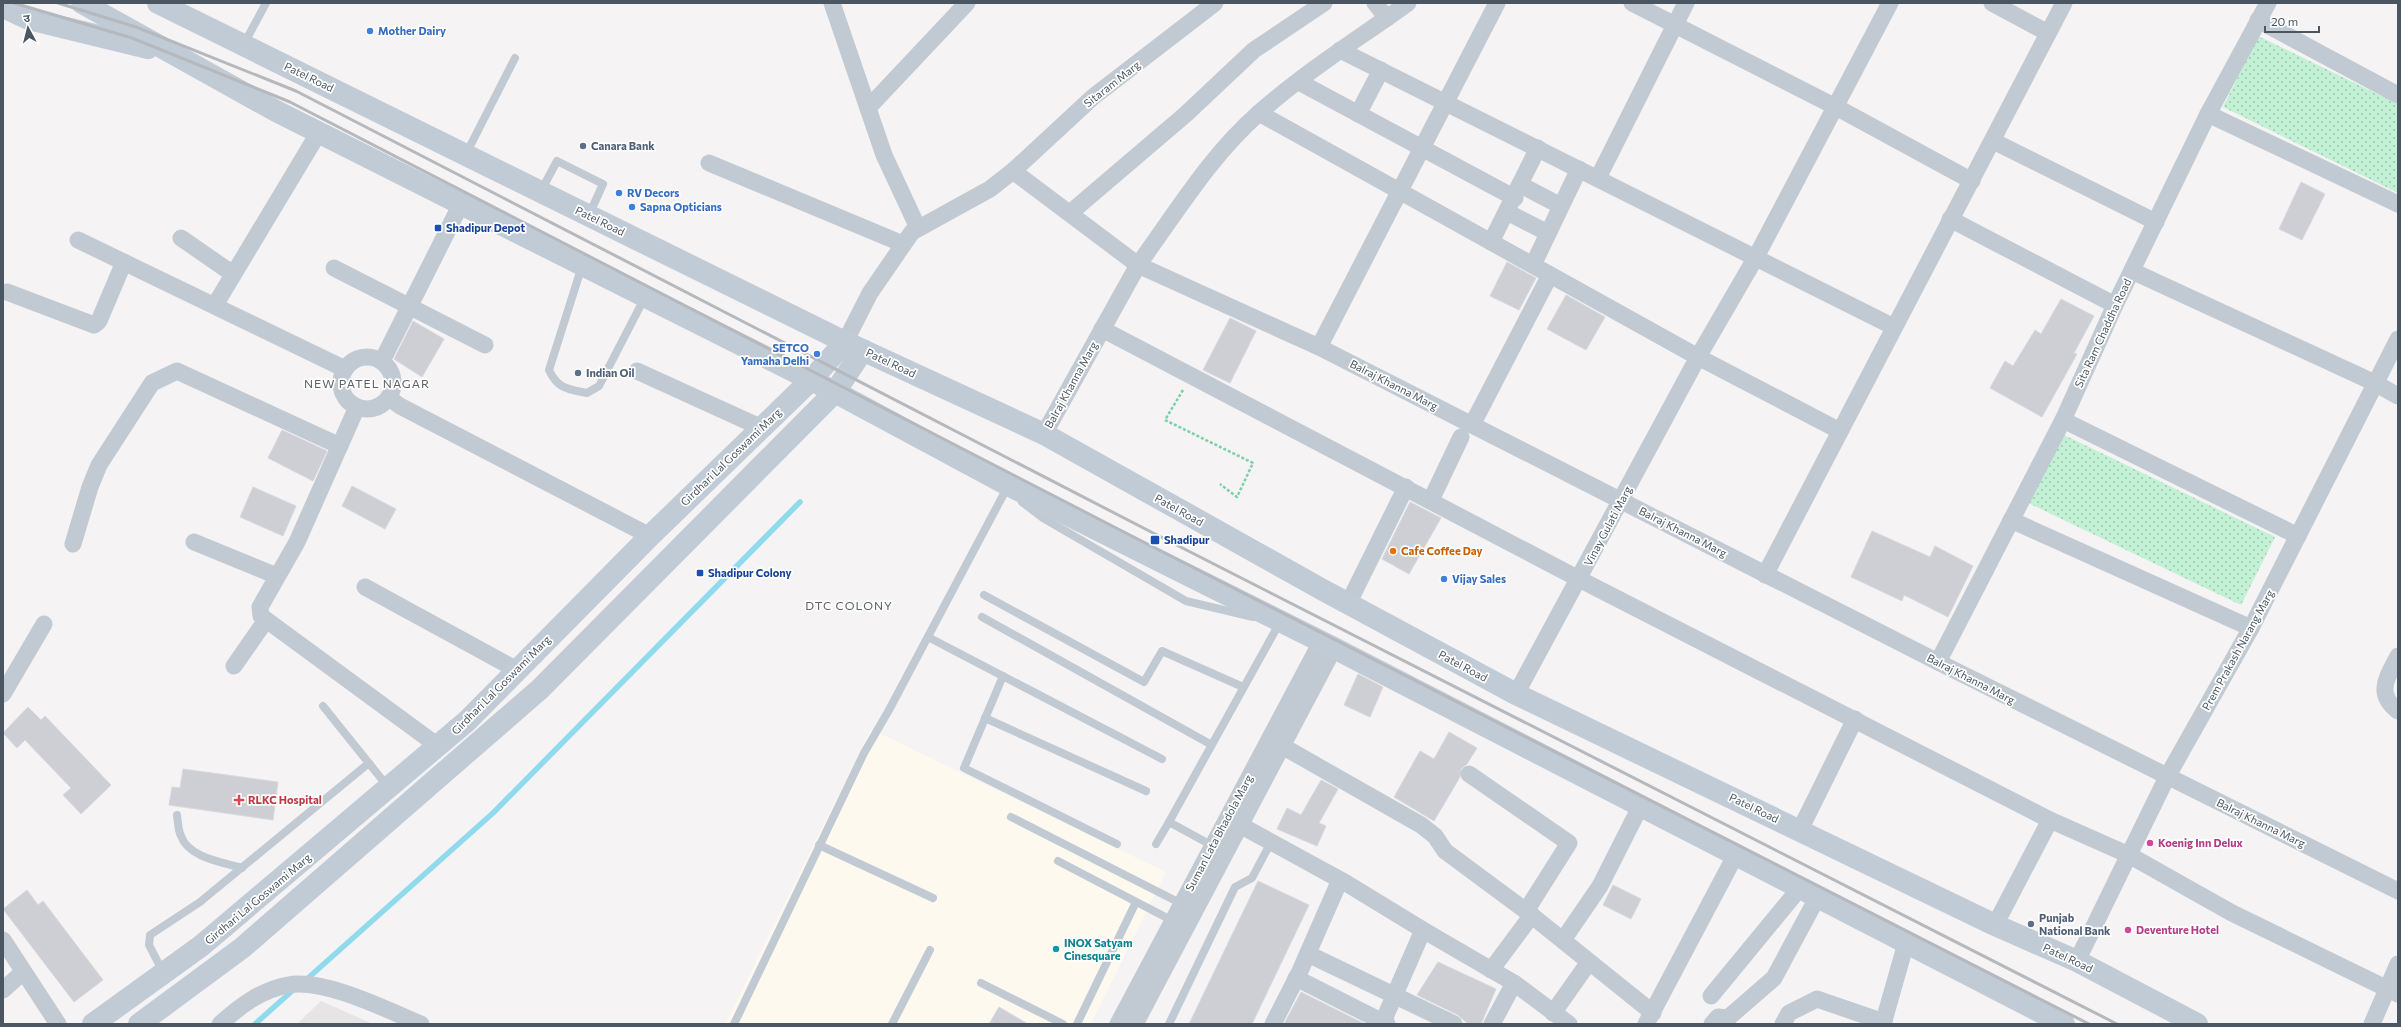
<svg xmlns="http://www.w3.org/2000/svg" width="2401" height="1027" font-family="Commissioner,'Noto Sans Devanagari',sans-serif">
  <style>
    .commercial { fill: #fdf9ef }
    .education { fill: #e6e4e5 }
    .park { fill: url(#park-dots) }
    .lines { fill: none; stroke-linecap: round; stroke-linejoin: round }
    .stream { stroke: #90daee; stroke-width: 5.5 }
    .building { fill: #cdcfd5; stroke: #d7d9de }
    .path { stroke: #7ad0a6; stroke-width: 2.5; stroke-dasharray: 3 2; stroke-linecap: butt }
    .lane { stroke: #c1cad2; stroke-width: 8 }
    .street { stroke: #c1cad2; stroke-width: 17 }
    .secondary { stroke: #c1cbd6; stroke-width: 22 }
    .rail { stroke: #b5b8bd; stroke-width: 3 }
    .shop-dot { fill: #3f7fe0; stroke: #fff; stroke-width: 1.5 }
    .service-dot { fill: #5c6f8a; stroke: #fff; stroke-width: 1.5 }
    .transit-dot { fill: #1a4fb4; stroke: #fff; stroke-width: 1.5 }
    .food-dot { fill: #e8710a; stroke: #fff; stroke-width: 1.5 }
    .health-dot { fill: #e0444e; stroke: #fff; stroke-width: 1.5 }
    .hotel-dot { fill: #d1479c; stroke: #fff; stroke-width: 1.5 }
    .culture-dot { fill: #0f9aa8; stroke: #fff; stroke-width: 1.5 }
    .labels { text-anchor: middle; stroke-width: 3.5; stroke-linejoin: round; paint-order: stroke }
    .shop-label { font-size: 11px; font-weight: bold; fill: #366cbe; stroke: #fff; text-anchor: start }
    .street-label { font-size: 11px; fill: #4a5661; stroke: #fff }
    .service-label { font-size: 11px; font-weight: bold; fill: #4e5e75; stroke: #fff; text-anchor: start }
    .transit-label { font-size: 11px; font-weight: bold; fill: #164399; stroke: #fff; text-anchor: start }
    .food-label { font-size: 11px; font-weight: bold; fill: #c56008; stroke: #fff; text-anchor: start }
    .health-label { font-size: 11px; font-weight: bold; fill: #be3a42; stroke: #fff; text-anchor: start }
    .hotel-label { font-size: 11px; font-weight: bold; fill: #b23c85; stroke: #fff; text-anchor: start }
    .culture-label { font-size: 11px; font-weight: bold; fill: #0d838f; stroke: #fff; text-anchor: start }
    .neighbourhood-label { font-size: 12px; letter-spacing: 1px; fill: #5f6368; stroke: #fff }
  </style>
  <defs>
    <pattern id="park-dots" width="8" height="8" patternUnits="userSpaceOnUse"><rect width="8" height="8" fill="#c3f1d5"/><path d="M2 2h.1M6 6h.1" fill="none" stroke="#a0c6b0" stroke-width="1.8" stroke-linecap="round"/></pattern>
  </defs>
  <rect width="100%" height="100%" fill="#f5f3f3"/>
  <path class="commercial" d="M871,729L1166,872L1091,1024H725Z"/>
  <path class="education" d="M321,1001L373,1024H297Z"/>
  <g class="park">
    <path d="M2258,36L2398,104V193L2223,107Z"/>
    <path d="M2058,432L2275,537L2241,605L2024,501Z"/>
  </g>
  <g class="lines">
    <g class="stream">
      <path d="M307,979L493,813L800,502"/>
      <path d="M255,1024L292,991"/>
    </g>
  </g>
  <g class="building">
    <path d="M2301,182L2325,194L2302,240L2279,229Z"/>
    <path d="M1507,262L1536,278L1519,310L1490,296Z"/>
    <path d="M1566,295L1605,317L1586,350L1547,329Z"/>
    <path d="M2061,299L2094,316L2074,353L2077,354L2042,417L1990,388L2005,361L2013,366L2035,330L2041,334Z"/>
    <path d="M1230,318L1256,331L1230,383L1203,370Z"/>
    <path d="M413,321L444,339L422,377L394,359Z"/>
    <path d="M282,430L327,451L313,481L268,458Z"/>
    <path d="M352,486L396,509L385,529L342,506Z"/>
    <path d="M253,487L296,506L283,536L240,517Z"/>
    <path d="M1410,502L1441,518L1409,574L1382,559Z"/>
    <path d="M1872,531L1930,557L1935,546L1973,566L1948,617L1904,595L1902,601L1851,577Z"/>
    <path d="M1358,674L1383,687L1370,717L1344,705Z"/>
    <path d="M28,707L41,720L45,716L111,785L81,814L63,795L71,788L25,740L17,748L3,733Z"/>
    <path d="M1449,732L1477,748L1467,764L1461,769L1460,777L1434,821L1394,797L1420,751L1434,759Z"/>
    <path d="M183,769L278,782L273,820L169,805L172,787L180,788Z"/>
    <path d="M1321,780L1338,789L1319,823L1326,826L1317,846L1277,829L1287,808L1301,815Z"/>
    <path d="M1258,881L1309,905L1252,1024H1189Z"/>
    <path d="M1613,885L1641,899L1631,919L1603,905Z"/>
    <path d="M27,890L38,905L43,901L103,980L74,1002L3,909Z"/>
    <path d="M1438,962L1496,989L1481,1024H1468L1458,1015L1417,995Z"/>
    <path d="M1301,992L1365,1024H1284Z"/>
    <path d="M999,1007L1028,1024H989Z"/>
  </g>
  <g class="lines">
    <path class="path" d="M1183,390L1165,420L1253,463L1237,497L1220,484"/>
    <g class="lane">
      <path d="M244,44L266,3"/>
      <path d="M466,154L515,58"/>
      <path d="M541,191L557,161L603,184L589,215"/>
      <path d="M582,266L549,370C558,389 567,389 587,393L599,386L645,297"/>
      <path d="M1022,502L1043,518L1186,601L1253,617"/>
      <path d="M984,595L1144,682L1162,651L1243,687"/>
      <path d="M982,617L1210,744"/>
      <path d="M928,637L1162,759"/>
      <path d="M1003,676L964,768L1117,844"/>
      <path d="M323,706L388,787"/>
      <path d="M985,718L1146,791"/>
      <path d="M177,815C178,822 178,830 181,836C189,858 222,862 242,868"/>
      <path d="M1011,817L1182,904"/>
      <path d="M1156,844L1169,822"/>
      <path d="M819,845L933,898"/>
      <path d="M1213,846L1169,822L1280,622"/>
      <path d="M1058,861L1173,921"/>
      <path d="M163,972L149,945L150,935L200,902L369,763"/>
      <path d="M981,983L1063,1024"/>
      <path d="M734,1024L864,753L889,710L1008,486"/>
      <path d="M892,1024L930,950"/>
      <path d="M1077,1024L1136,902"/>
      <path d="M1169,1024L1235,887L1252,878L1271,842"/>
    </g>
    <g class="street">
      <path d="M832,3L884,155L918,228"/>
      <path d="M1375,3L1387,18"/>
      <path d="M1632,3L1836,107L1972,181"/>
      <path d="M1992,3L2048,33"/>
      <path d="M2258,20L2398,95"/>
      <path d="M1340,50L1894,327"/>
      <path d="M1299,82L1515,198"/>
      <path d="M868,108L967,3"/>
      <path d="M1259,113L1698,357L1840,431"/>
      <path d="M1358,114L1381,70"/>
      <path d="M2208,114L2398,204"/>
      <path d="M1993,141L2156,222"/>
      <path d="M709,163L903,244"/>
      <path d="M1013,171L1138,265C1176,213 1210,156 1259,113C1305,72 1358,39 1408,3"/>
      <path d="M1598,178L1686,3"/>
      <path d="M1521,185L1561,206"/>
      <path d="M1507,212L1548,233"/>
      <path d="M1070,213L1186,114L1254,50L1324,3"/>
      <path d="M1950,219L2115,305"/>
      <path d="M181,238L233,274"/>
      <path d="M78,240L345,369"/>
      <path d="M1491,242L1538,148"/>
      <path d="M1533,265L1579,169"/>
      <path d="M334,268L485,345"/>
      <path d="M2132,271L2375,383L2398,396"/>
      <path d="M7,292L94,325L99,321L124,262"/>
      <path d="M215,305L319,132"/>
      <path d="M1102,329L1579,579L2050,820L2129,855L2232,913L2398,994"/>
      <path d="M845,342L870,293L912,232L990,189L1013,171L1093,97L1215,3"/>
      <path d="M1319,347L1497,3"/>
      <circle cx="367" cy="383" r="26"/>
      <path d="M382,361L461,204"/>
      <path d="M637,371L762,428"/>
      <path d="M389,398L400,406L650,536"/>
      <path d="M357,407L297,542L260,607L261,616L438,746"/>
      <path d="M2063,420L2298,536"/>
      <path d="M1472,425L1550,275"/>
      <path d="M1044,434L1138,265L1319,347L1938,662L2398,891"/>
      <path d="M1431,500L1461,437"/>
      <path d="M2011,520L2251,628"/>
      <path d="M194,542L277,576"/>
      <path d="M73,544L90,487L99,465L152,383L177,371L340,446"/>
      <path d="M1765,575L2064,3"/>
      <path d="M365,587L517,670"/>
      <path d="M1348,604L1406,487"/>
      <path d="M2398,656C2387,678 2375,693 2398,711"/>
      <path d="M1938,662L2063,420L2115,305L2208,114L2268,3"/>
      <path d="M234,666L266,620"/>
      <path d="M3,694L44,624"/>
      <path d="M1516,694L1698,357L1756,257L1890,3"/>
      <path d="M1282,746L1421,825L1435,836L1445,851L1526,911L1653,1013"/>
      <path d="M1469,774L1569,843L1526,911"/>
      <path d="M1240,825L1346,883L1423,930"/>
      <path d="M1800,830L1855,719"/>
      <path d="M1995,925L2050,820"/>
      <path d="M3,940L58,1024"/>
      <path d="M1563,940L1600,886L1640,807"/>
      <path d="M1308,954L1454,1024"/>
      <path d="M2077,961L2167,777L2251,628L2398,339"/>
      <path d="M1491,970L1532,915"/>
      <path d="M1296,978L1387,1024"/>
      <path d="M3,990L23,972"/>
      <path d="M1711,996L1799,889"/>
      <path d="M1553,1013L1589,962"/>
      <path d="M220,1024C240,1006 261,990 288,985C324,978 387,1010 421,1024"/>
      <path d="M1118,1024L1321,642"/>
      <path d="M1135,1024L1334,648"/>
      <path d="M1273,1024L1300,971L1340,880"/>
      <path d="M1382,1024L1423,930L1514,983L1569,1024"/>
      <path d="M1492,1024L1514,983"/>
      <path d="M1646,1024L1735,856"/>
      <path d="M1712,1024L1718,1017L1728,1018L1774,978L1817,898"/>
      <path d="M1783,1024L1789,1013L1817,999L1884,1022"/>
      <path d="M1883,1024L1906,943"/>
      <path d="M2372,1024L2398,964"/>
    </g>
    <g class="secondary">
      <path d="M82,3L276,111L835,392L1008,485L1334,648L2064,1024"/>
      <path d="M158,3L845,342L1044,434L1323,590L1516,694L1995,925L2077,961L2197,1024"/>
      <path d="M3,7L29,19L148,48"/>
      <path d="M93,1024L201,946L467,721L650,536L811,380L845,342"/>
      <path d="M139,1024L242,948L540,689L835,392L863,350"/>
    </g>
    <g class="rail">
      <path d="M14,3L132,38L290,102L1151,546L2089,1024"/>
      <path d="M58,3L136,27L296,91L1157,535L2117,1024"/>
    </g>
  </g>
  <g class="shop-dot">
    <circle cx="370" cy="31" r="4"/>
    <circle cx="619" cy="193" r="4"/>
    <circle cx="632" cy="207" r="4"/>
    <circle cx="817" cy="354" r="4"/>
    <circle cx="1444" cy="579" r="4"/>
  </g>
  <g class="service-dot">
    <circle cx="583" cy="146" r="4"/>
    <circle cx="578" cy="373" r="4"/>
    <circle cx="2031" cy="924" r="4"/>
  </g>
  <g class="transit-dot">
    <rect x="434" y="224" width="8" height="8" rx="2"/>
    <rect x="1150" y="535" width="10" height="10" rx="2"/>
    <rect x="696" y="569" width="8" height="8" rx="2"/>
  </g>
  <circle class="food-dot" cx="1393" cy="551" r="4"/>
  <path class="health-dot" d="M237 794h4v4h4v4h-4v4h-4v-4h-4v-4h4z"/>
  <g class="hotel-dot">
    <circle cx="2150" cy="843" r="4"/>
    <circle cx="2128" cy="930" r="4"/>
  </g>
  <circle class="culture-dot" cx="1056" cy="949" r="4"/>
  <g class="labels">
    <g class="shop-label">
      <text x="378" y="35">Mother Dairy</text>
      <text x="627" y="197">RV Decors</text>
      <text x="640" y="211">Sapna Opticians</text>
      <text x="809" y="352" text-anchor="end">SETCO<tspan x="809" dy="13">Yamaha Delhi</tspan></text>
      <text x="1452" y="583">Vijay Sales</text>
    </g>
    <g class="street-label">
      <text transform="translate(309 77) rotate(26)" y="4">Patel Road</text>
      <text transform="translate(1112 84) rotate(-38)" y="4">Sitaram Marg</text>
      <text transform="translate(600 221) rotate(26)" y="4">Patel Road</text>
      <text transform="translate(2103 333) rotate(-65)" y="4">Sita Ram Chaddha Road</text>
      <text transform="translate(891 363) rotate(25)" y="4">Patel Road</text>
      <text transform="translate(1071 385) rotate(-61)" y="4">Balraj Khanna Marg</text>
      <text transform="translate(1394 385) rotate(27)" y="4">Balraj Khanna Marg</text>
      <text transform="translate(731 457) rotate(-44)" y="4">Girdhari Lal Goswami Marg</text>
      <text transform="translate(1179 510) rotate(29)" y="4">Patel Road</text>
      <text transform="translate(1608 526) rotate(-62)" y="4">Vinay Gulati Marg</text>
      <text transform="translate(1683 532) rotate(27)" y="4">Balraj Khanna Marg</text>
      <text transform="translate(2238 650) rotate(-61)" y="4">Prem Prakash Narang Marg</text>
      <text transform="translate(1463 666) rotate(28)" y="4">Patel Road</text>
      <text transform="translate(1971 679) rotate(27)" y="4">Balraj Khanna Marg</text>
      <text transform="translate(501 685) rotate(-45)" y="4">Girdhari Lal Goswami Marg</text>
      <text transform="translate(1754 808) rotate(26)" y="4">Patel Road</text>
      <text transform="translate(2261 823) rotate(26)" y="4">Balraj Khanna Marg</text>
      <text transform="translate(1219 833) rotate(-62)" y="4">Suman Lata Bhadola Marg</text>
      <text transform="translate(258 899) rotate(-40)" y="4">Girdhari Lal Goswami Marg</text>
      <text transform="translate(2068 958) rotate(25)" y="4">Patel Road</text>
    </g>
    <g class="service-label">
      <text x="591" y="150">Canara Bank</text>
      <text x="586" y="377">Indian Oil</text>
      <text x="2039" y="922">Punjab<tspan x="2039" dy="13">National Bank</tspan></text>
    </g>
    <g class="transit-label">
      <text x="446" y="232">Shadipur Depot</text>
      <text x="1164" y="544">Shadipur</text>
      <text x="708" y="577">Shadipur Colony</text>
    </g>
    <g class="food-label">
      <text x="1401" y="555">Cafe Coffee Day</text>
    </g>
    <g class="health-label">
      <text x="248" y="804">RLKC Hospital</text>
    </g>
    <g class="hotel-label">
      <text x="2158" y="847">Koenig Inn Delux</text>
      <text x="2136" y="934">Deventure Hotel</text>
    </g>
    <g class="culture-label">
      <text x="1064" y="947">INOX Satyam<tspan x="1064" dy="13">Cinesquare</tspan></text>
    </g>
    <g class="neighbourhood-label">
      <text x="367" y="388">NEW PATEL NAGAR</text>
      <text x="849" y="610">DTC COLONY</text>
    </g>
  </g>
  <rect width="2401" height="1027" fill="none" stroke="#4a5661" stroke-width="8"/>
  <g transform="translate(28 28) rotate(353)" stroke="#ffffff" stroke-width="3" paint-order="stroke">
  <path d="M0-3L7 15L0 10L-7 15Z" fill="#4a5661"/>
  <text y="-6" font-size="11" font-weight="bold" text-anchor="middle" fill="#4a5661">उ</text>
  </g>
  <path d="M2265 26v6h54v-6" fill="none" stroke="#4a5661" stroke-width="2"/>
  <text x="2271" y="26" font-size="12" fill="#4a5661" stroke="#ffffff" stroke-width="3" paint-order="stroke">20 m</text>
</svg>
